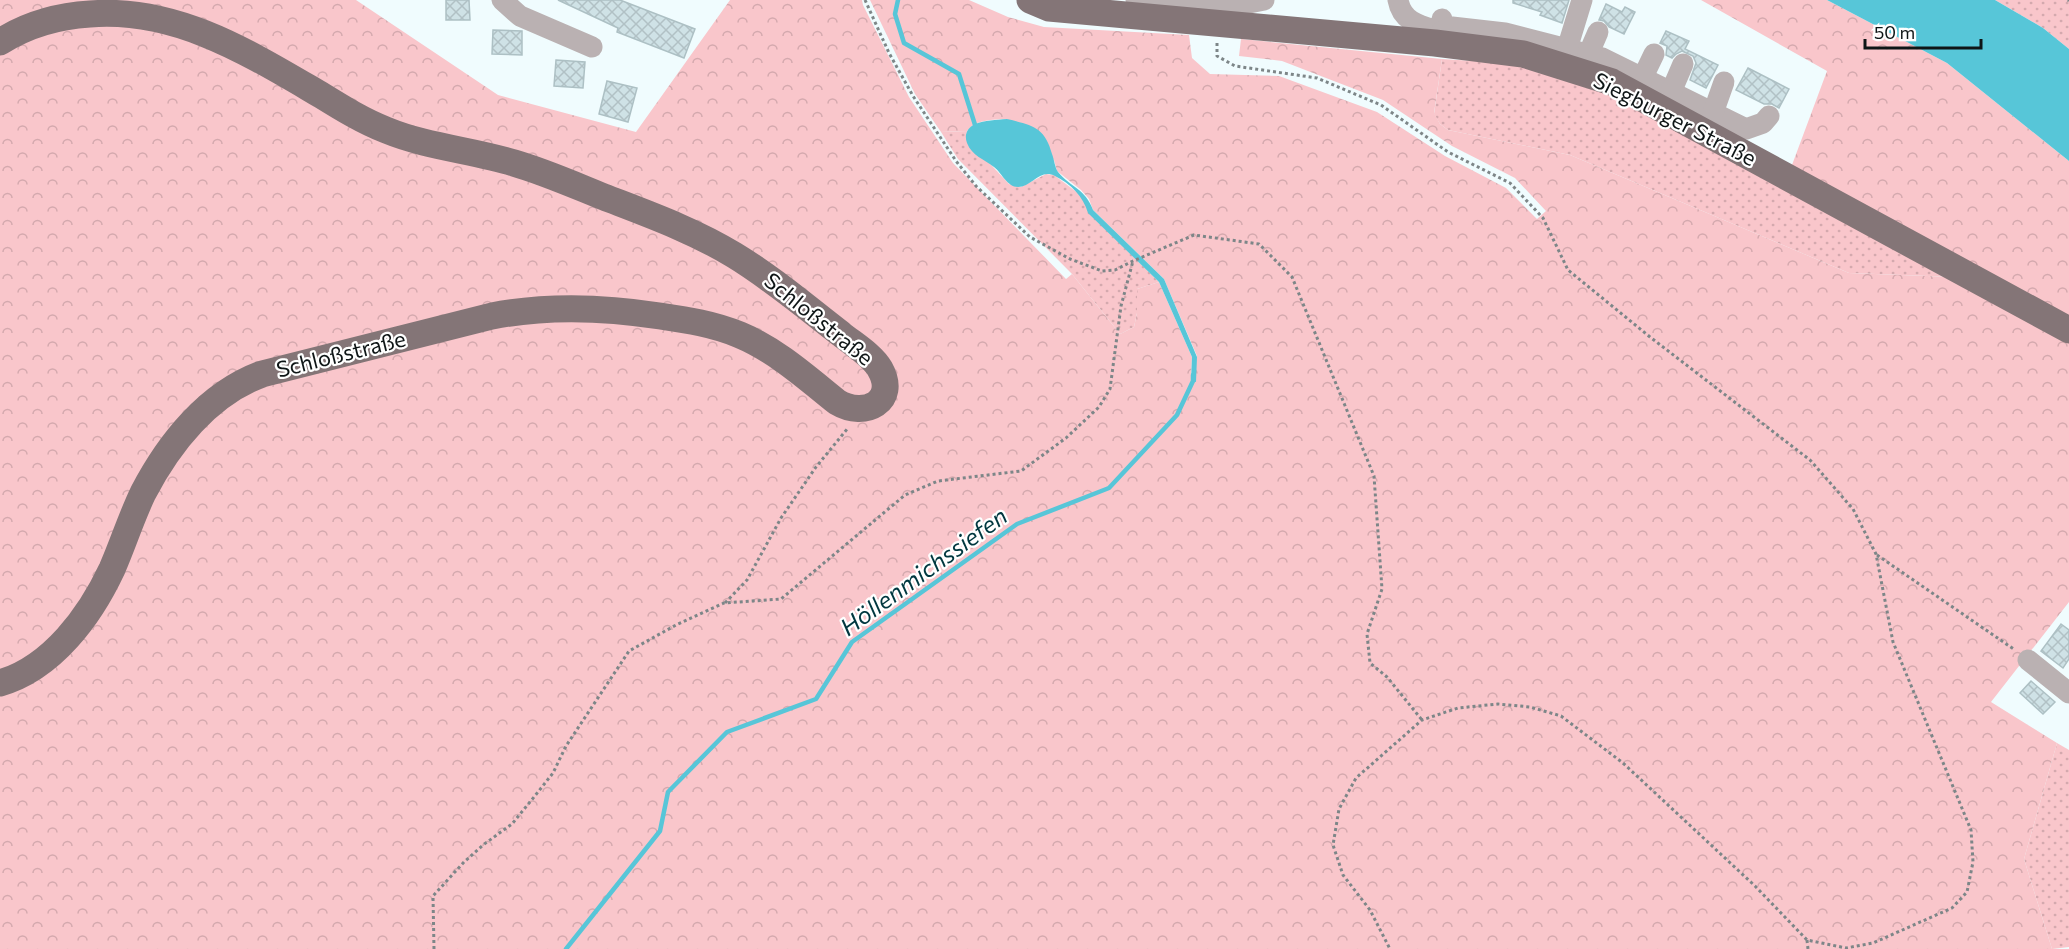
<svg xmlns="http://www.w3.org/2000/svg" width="2069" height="949" font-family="Commissioner,sans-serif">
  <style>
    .grass { fill: url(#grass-dots) }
    .forest { fill: url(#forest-crowns) }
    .water { fill: #57c6d8 }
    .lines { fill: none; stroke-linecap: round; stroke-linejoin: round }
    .stream { stroke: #57c6d8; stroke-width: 4.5 }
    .building { fill: url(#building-cross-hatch); stroke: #adc0c4; stroke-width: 1.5 }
    .path { stroke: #7d8688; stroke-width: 3; stroke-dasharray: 3 3; stroke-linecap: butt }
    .minor { stroke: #bab1b2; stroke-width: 21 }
    .major { stroke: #847577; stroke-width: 27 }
    .labels { text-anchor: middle; stroke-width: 4.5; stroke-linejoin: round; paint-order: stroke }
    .street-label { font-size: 22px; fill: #0e1516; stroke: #fff }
    .water-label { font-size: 24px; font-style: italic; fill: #00373f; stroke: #fff }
  </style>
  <defs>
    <pattern id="grass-dots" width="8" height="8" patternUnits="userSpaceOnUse" patternTransform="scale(1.5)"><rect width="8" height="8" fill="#f9c6cb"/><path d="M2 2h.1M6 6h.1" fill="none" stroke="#d4a9ae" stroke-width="1.8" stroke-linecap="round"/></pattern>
    <pattern id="forest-crowns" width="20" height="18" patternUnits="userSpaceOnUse" patternTransform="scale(1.5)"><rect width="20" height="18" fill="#f9c6cb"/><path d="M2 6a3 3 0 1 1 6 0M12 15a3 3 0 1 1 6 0" fill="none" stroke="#d4a9ae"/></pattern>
    <pattern id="building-cross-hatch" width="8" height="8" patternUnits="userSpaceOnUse" patternTransform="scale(1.5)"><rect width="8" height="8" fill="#cfe2e6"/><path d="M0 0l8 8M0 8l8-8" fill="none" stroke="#b1c1c5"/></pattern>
  </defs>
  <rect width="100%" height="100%" fill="#f0fcfe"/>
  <g class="grass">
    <path d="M1995,0H2069V49L2043,28Z"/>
    <path d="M1442,59L1604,69L1955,277L1849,273L1570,155L1448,130L1440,124L1434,114Z"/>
    <path d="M967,131L966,138L1009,184L1021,187L1046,174L1054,175L1078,193L1084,200L1089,213L1159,282L1137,289V313L1134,327L1120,334L1072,274L958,159L941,132Z"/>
    <path d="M2057,743L2069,750V947L2052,949L2024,859Z"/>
  </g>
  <path class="forest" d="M0,0H356L498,95L636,132L730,0H862L863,5L909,97L953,163L1066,279L1072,274L1120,334L1134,327L1137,313V289L1159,282L1192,357L1191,380L1197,356L1164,279L1093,210L1089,199L1081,190L1057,171L1054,160L1007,119C992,120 976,119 967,131L941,132L915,94L870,0H969L1008,17L1044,27L1189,35L1192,58L1210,74L1279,76L1377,112L1445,156L1506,188L1537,219L1546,211L1515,178L1452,146L1383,100L1282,61L1239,56L1241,39L1442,59L1434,113L1440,124L1448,130L1570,155L1849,273L1953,277L1789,173L1827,71L1701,0H1827L1947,63L2069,161V602L1991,702L2057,743L2024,859L2052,949H0Z"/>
  <g class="water">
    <path d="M1827,0H1995L2043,28L2069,49V161L1947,63Z"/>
    <path d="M1007,119C1032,125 1045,127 1052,154C1054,159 1055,168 1058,172C1071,188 1085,188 1093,210L1164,279L1197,357L1196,382L1191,381L1192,357L1159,282L1088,213C1083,196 1071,184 1055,176C1040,168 1032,187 1018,187C1007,187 1002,173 994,167C984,159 972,156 967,143C964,135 967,128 975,124C985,120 996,120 1007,119Z"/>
  </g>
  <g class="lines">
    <g class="stream">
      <path d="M898,0L895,14L904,43L959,74L976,128"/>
      <path d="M566,949L660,831L668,792L727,732L816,699L852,642L1017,524L1109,488L1177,415L1193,381V375"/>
    </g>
  </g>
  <g class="building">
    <path d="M446,0H469L470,20H446Z"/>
    <path d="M558,0H620L695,29L684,58L617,32L618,28Z"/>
    <path d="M1513,0H1569L1562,23L1540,15L1542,12L1513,3Z"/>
    <path d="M1606,4L1622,12L1625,7L1635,12L1624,34L1609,27L1604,21L1599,20Z"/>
    <path d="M493,30L522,31V55L492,54Z"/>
    <path d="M1666,31L1689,41L1685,49L1718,65L1706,88L1690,80L1696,63L1693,56L1682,51L1676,54L1672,58L1666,55L1667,46L1660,43Z"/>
    <path d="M556,60L585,62L583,88L554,86Z"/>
    <path d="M1748,68L1789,89L1779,108L1772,104H1764L1736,90Z"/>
    <path d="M607,81L637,88L628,122L599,114Z"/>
    <path d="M2061,624L2069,630V659L2063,668L2041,651Z"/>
    <path d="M2031,681L2055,702L2043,714L2020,693Z"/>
  </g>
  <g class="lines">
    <g class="path">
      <path d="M865,0L889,53L913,96L956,161L976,186L1030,237L1070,259L1102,271L1115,270L1133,261L1194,235L1259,244L1292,277L1374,476L1382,589L1367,634L1370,663L1387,677L1422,720"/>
      <path d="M2068,0L2069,1"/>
      <path d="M1217,43V56L1235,66L1317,78L1381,105L1448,152L1510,183L1543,218L1568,270L1650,337L1810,460L1853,509L1876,554L1893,642L1971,830L1973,862L1967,892L1952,908L1873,943L1846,948L1807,940L1755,886L1623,763L1561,716L1530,707L1498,704L1458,708L1422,720L1356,778L1339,809L1333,845L1343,875L1370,910L1390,949"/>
      <path d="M1877,555L2015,650"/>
      <path d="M725,603L747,580L781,518L816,467L848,428"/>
      <path d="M1807,940L1808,949"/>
      <path d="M434,949L433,896L464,862L483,845L512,824L534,797L553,773L566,746L629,651L676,625L724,603L781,599L905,495L938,481L1021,471L1066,438L1099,407L1110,389L1121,306L1133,261"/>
    </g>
    <g class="minor">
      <path d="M502,0L520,16L592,47"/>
      <path d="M1136,0C1180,5 1221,10 1264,0"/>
      <path d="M1398,0C1402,23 1422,26 1441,32L1442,19"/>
      <path d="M1435,43L1441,32L1452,27L1505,33L1602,58L1746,129L1763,123L1769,116"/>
      <path d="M1567,49L1582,0"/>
      <path d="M1588,55L1598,32"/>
      <path d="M1642,79L1654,54"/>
      <path d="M1671,92L1683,64"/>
      <path d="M1713,113L1724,82"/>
      <path d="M2028,660L2069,693"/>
    </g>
    <g class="major">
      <path d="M1030,0L1049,8L1435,43L1523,54L1612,82L2069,330"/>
      <path d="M0,42C28,24 57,16 90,14C176,7 249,53 321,95C342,108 363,121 386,130C427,147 472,150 514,163C545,172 574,185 604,197C648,214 693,230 734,255C772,278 806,307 841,334C853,344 872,355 880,369C898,401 865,419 837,402C807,378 776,350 740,335C714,324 687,320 660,316C603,307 548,305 492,316L262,374C208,394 169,443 143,493C131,518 123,544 112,569C90,616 52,668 0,683"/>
    </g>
  </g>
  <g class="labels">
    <g class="street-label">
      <text transform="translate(1675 119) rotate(27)" y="8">Siegburger Straße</text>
      <text transform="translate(819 319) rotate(39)" y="8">Schloßstraße</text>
      <text transform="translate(341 354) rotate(-14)" y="8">Schloßstraße</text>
    </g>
    <g class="water-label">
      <text transform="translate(924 572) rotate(-36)" y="8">Höllenmichssiefen</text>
    </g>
  </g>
  <path d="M1865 39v9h116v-9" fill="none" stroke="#0e1516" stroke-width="3"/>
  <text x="1874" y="39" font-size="18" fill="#0e1516" stroke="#ffffff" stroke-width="4.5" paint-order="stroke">50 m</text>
</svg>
